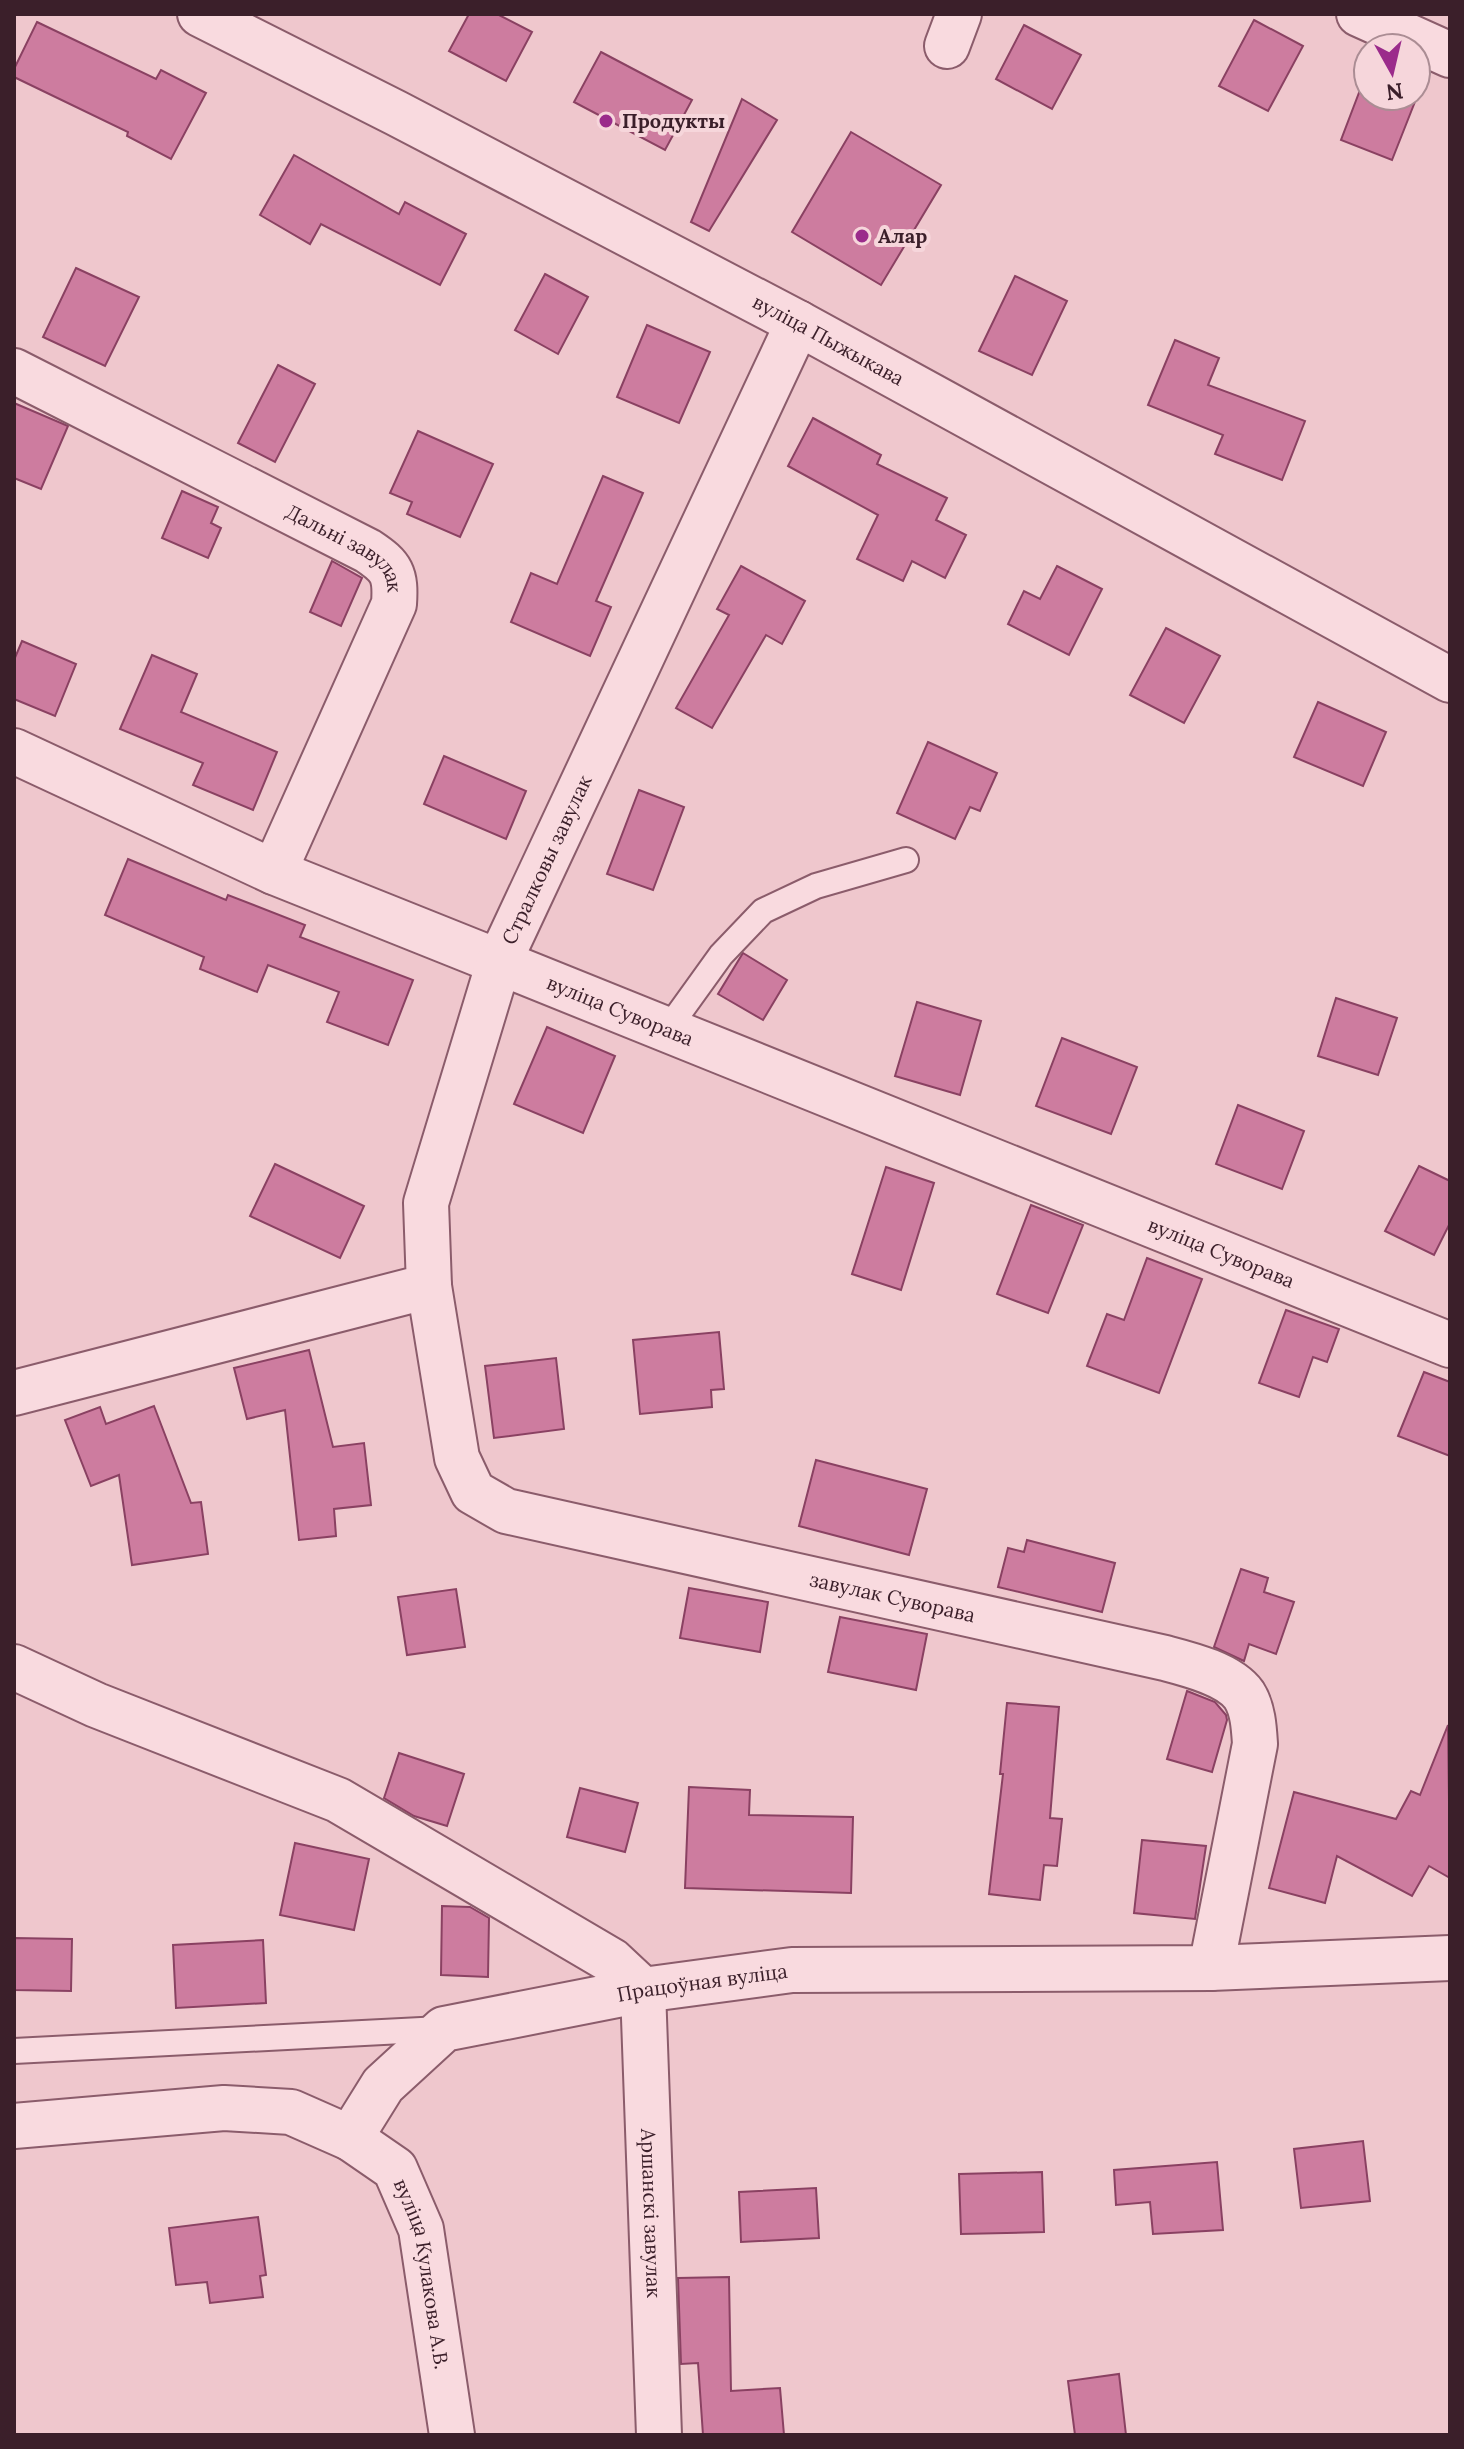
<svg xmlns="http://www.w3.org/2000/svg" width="1464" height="2449" font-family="Lora,serif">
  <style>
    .building { fill: #cd7c9f; stroke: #8a4162; stroke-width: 2 }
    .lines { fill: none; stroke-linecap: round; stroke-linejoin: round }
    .lane-casing { stroke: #8b5c6b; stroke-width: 28 }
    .street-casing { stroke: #8b5c6b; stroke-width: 48 }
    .lane { stroke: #f9dadf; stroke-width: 24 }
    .street { stroke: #f9dadf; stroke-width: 44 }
    .poi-dot { fill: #9b2b8b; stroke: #f6d6db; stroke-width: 3 }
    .labels { text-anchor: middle; stroke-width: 8; stroke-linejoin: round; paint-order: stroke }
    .poi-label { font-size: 20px; font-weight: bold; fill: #3b1f2a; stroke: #f6d6db; text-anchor: start }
    .street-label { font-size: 20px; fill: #3b1f2a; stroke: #f6d6db }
  </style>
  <rect width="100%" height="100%" fill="#efc7cd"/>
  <g class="building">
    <path d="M469,14H497L532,32L506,81L449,51Z"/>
    <path d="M1254,20L1303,46L1268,111L1219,86Z"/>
    <path d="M37,22L156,79L161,70L206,93L171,159L127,136L128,132L14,77V69Z"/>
    <path d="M1024,25L1081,55L1052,109L996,79Z"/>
    <path d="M601,52L692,100L665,150L574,102Z"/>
    <path d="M1368,69V96H1416V88L1420,89L1392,160L1341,140Z"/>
    <path d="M742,99L777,120L709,231L691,222Z"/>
    <path d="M851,132L941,185L881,285L792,232Z"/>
    <path d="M294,155L399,214L405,202L466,234L440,285L321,224L310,244L260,215Z"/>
    <path d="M76,268L139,297L105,366L43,337Z"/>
    <path d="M545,274L588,297L558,354L515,330Z"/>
    <path d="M1015,276L1067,301L1032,375L979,351Z"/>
    <path d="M647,325L710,352L679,423L617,397Z"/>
    <path d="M1175,340L1219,358L1208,385L1305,421L1282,480L1215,454L1223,435L1148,405Z"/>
    <path d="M278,365L315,384L275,462L238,443Z"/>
    <path d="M14,403L68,426L41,489L14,478Z"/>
    <path d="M813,418L881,455L877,464L947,498L936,520L966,535L945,578L912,561L903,581L857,559L878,515L788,466Z"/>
    <path d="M418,431L493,464L460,537L407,514L412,502L390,493Z"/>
    <path d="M603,476L643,493L596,601L611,607L590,656L511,622L531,573L557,584Z"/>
    <path d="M182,491L218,507L211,523L221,528L208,558L162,538Z"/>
    <path d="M332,561L362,578L341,626L310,612Z"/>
    <path d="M741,566L805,601L782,644L766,635L712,728L676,708L729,615L717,609Z"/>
    <path d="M1057,566L1102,589L1069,655L1008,624L1024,591L1040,599Z"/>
    <path d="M1166,628L1220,656L1184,723L1130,695Z"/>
    <path d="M22,641L76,664L55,716L14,699V660Z"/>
    <path d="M152,655L197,674L181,712L277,752L253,810L193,785L203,763L120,729Z"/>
    <path d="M1318,702L1386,732L1363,786L1294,757Z"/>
    <path d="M928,742L997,773L980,811L970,807L955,839L897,813Z"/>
    <path d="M444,756L526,791L506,839L424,804Z"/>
    <path d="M639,790L684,807L653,890L607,874Z"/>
    <path d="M128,859L226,900L228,895L305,925L300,937L413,980L388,1045L327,1022L339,992L268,965L257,992L200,969L204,957L105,915Z"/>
    <path d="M743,953L787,980L763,1020L718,994Z"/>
    <path d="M1336,998L1397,1018L1378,1075L1318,1056Z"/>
    <path d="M917,1002L981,1021L960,1095L895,1076Z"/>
    <path d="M547,1027L615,1056L583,1133L514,1104Z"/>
    <path d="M1062,1038L1137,1067L1111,1134L1036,1106Z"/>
    <path d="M1238,1105L1304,1131L1282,1189L1216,1164Z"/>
    <path d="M275,1164L364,1206L340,1258L250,1216Z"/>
    <path d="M1419,1166L1450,1181V1223L1434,1255L1385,1231Z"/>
    <path d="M886,1167L934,1183L901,1290L852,1274Z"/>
    <path d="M1031,1205L1083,1225L1048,1313L997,1294Z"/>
    <path d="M1147,1258L1202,1279L1159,1393L1087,1366L1107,1314L1124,1320Z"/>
    <path d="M1286,1310L1339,1329L1327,1362L1313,1357L1299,1397L1259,1383Z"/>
    <path d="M719,1332L724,1389L711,1390L712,1407L640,1414L633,1340Z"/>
    <path d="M309,1350L333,1447L364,1443L371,1505L334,1509L336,1536L299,1540L285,1410L247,1419L234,1368Z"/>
    <path d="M556,1358L564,1429L494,1438L485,1366Z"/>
    <path d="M1424,1372L1450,1382V1456L1398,1436Z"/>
    <path d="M154,1406L191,1503L201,1502L208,1554L132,1565L119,1475L91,1486L65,1420L100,1407L106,1424Z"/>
    <path d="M816,1460L927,1489L909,1555L799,1526Z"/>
    <path d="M1027,1540L1115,1563L1102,1612L998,1587L1008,1548L1024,1552Z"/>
    <path d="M1241,1569L1268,1578L1264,1592L1294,1602L1276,1654L1249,1644L1244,1661L1214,1647Z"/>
    <path d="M689,1588L768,1602L760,1652L680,1638Z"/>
    <path d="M456,1589L465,1647L407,1655L398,1597Z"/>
    <path d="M840,1617L927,1634L916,1690L828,1672Z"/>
    <path d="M1187,1691L1215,1702L1226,1715L1227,1720L1212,1772L1167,1759Z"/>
    <path d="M1007,1703L1059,1707L1050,1818L1062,1819L1057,1866L1044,1865L1040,1900L989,1894L1003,1774H1000Z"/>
    <path d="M1448,1725L1450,1878L1429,1866L1412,1896L1337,1856L1325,1903L1269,1888L1294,1792L1396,1819L1411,1791L1420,1795Z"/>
    <path d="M399,1753L464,1774L447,1826L414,1816L384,1798Z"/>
    <path d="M689,1787L750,1790L749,1815L853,1817L851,1893L685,1888Z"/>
    <path d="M580,1788L638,1803L625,1852L567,1837Z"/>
    <path d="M1142,1840L1206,1846L1195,1919L1134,1913Z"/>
    <path d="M295,1843L369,1859L354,1930L280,1915Z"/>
    <path d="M442,1906L470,1907L489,1918L488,1977L441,1975Z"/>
    <path d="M14,1938L72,1939L71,1991L14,1990Z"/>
    <path d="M263,1940L266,2003L176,2008L173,1945Z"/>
    <path d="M1363,2141L1370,2201L1301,2208L1294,2149Z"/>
    <path d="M1217,2162L1223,2230L1153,2234L1150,2202L1116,2205L1114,2170Z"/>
    <path d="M1042,2172L1044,2232L961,2234L959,2174Z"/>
    <path d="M816,2188L819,2238L741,2242L739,2192Z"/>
    <path d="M258,2217L266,2275L260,2276L263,2297L210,2303L207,2282L176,2285L169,2228Z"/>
    <path d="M729,2277L731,2391L780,2388L784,2435H703L698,2363L681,2364L678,2278Z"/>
    <path d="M1119,2374L1126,2435H1075L1068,2381Z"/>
  </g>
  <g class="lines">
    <g class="lane-casing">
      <g id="lane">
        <path d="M667,1030L721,955L763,911L816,886L906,860"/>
        <path d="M14,2051L441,2029"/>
      </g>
    </g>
    <g class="street-casing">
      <g id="street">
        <path id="s1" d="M200,14L396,113L798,323L1450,680"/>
        <path d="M1359,14L1450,55"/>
        <path d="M947,46L959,14"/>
        <path id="s2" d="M14,371L368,551C392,567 396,574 394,604L274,872"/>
        <path id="s3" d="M14,751L274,872L499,962L798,323"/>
        <path id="s4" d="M429,1286L457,1458L473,1492L506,1511L1165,1658C1188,1664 1229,1674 1244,1695C1253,1709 1254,1728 1255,1744L1211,1968"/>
        <path id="s5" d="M14,1393L429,1286L426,1203L499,962L1450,1345"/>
        <path id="s6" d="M14,1667L96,1705L338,1800L612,1961L643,1990L659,2435"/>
        <path id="s7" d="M14,2126L224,2108L291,2112L350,2138L383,2085L444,2029L643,1990L792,1970L1211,1968L1450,1958"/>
        <path id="s8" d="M350,2138L395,2169L421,2229L452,2435"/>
      </g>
    </g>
    <use href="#lane" class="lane"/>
    <use href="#street" class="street"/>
  </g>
  <g class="poi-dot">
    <circle cx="606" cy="121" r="8"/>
    <circle cx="862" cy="236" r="8"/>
  </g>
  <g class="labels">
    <g class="poi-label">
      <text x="622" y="128">Продукты</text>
      <text x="878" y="243">Алар</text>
    </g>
    <g class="street-label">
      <text dy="7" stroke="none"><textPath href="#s1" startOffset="708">вуліца Пыжыкава</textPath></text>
      <text dy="7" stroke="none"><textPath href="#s2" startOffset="378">Дальні завулак</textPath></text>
      <text dy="7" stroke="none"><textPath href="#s3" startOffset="642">Стралковы завулак</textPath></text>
      <text dy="7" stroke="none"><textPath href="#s5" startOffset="894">вуліца Суворава</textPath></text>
      <text dy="7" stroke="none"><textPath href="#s5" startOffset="1542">вуліца Суворава</textPath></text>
      <text dy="7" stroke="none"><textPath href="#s4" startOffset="646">завулак Суворава</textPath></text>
      <text dy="7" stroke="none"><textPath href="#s7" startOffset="750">Працоўная вуліца</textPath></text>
      <text dy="7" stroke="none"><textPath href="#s6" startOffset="934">Аршанскі завулак</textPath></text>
      <text dy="7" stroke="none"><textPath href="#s8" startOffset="164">вуліца Кулакова А.В.</textPath></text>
    </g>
  </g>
  <rect width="1464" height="2449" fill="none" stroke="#3b1f2a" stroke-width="32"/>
  <g transform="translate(1392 72) rotate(172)"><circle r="38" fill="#f6d6db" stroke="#ab8d94" stroke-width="2"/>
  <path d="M0-6L14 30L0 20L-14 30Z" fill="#9b2b8b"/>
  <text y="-12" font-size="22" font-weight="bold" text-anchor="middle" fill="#3b1f2a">N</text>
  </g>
</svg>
